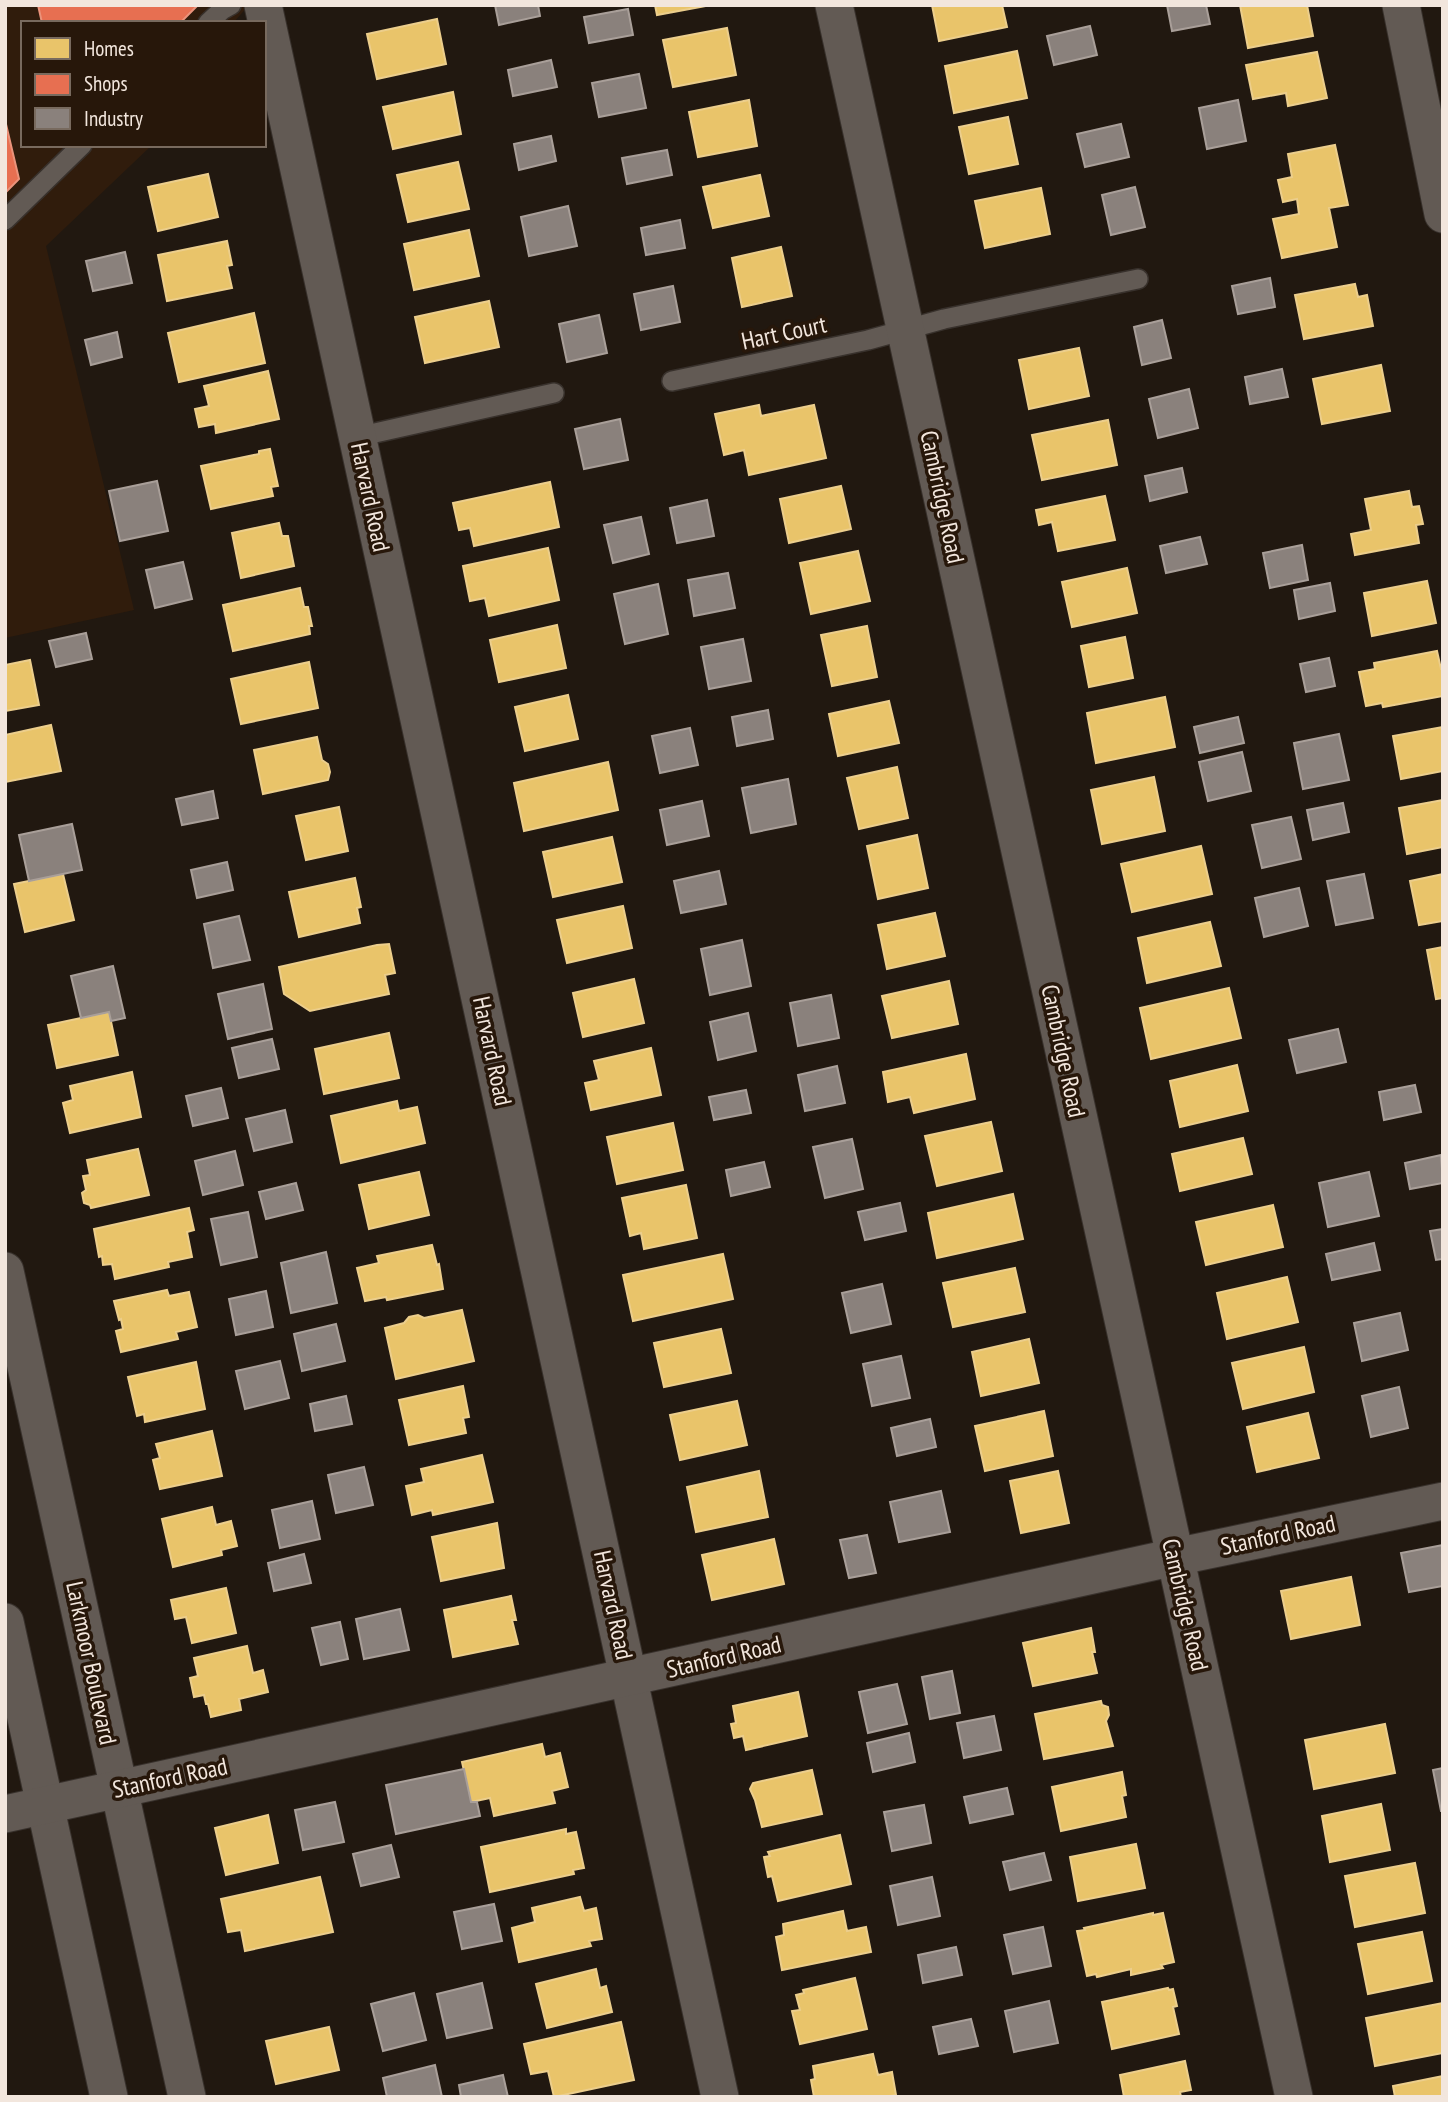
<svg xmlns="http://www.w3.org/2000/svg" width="1448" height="2102" font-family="'PT Sans Narrow',sans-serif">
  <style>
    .built { fill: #301c0c }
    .homes { fill: #e9c46a; stroke: #ecce8c; stroke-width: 2 }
    .shops { fill: #e76f51; stroke: #ea937b; stroke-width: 2 }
    .industry { fill: #8a817c; stroke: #a99f99; stroke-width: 2 }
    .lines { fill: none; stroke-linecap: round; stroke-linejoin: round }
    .lane-casing { stroke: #38312c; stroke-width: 22 }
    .street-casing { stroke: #38312c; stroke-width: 39 }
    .lane { stroke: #625a54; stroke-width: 19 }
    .street { stroke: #625a54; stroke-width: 37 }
    .labels { text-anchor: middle; stroke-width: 7; stroke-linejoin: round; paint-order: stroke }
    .street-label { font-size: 24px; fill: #f2e6dd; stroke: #27170a }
  </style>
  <rect width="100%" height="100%" fill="#211810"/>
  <path class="built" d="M5,5H249L233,23H23V145H152L46,246L134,610L5,638Z"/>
  <g class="homes">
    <path d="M655,5H711L657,15Z"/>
    <path d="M932,5H1002L1007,27L939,41Z"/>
    <path d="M1240,5H1307L1313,36L1248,48Z"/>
    <path d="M437,19L446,64L377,79L367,34Z"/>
    <path d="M727,28L736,75L673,87L663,40Z"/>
    <path d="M1017,51L1027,98L954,113L945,66Z"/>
    <path d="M1317,52L1327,98L1288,106L1286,93L1253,99L1246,65Z"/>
    <path d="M453,92L461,134L393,149L383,107Z"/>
    <path d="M749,100L757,146L698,157L689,112Z"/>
    <path d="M1008,117L1018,164L969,174L959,127Z"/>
    <path d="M1335,145L1348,205L1329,208L1337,247L1282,258L1273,219L1299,214L1297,199L1283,202L1278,180L1292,177L1288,154Z"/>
    <path d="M458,162L469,209L408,222L397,175Z"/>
    <path d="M208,174L218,217L158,231L148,187Z"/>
    <path d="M760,175L769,216L713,228L703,187Z"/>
    <path d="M1041,188L1050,234L985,248L975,201Z"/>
    <path d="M469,230L479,276L414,290L404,244Z"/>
    <path d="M227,241L232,265L227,266L232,288L167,301L158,255Z"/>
    <path d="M781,247L792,296L742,307L732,258Z"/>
    <path d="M1355,284L1358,297L1367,295L1373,326L1304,339L1295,295Z"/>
    <path d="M489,301L499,347L425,363L415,317Z"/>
    <path d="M254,313L265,363L179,382L168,333Z"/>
    <path d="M1079,348L1089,396L1029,409L1019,360Z"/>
    <path d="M1381,365L1390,411L1322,424L1313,379Z"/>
    <path d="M268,371L279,419L216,433L215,424L199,427L195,409L209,406L204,386Z"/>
    <path d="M759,405L761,416L814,405L826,458L749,475L744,450L724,455L715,414Z"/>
    <path d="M1108,420L1117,465L1042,480L1032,435Z"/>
    <path d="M270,449L278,486L271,487L273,496L211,509L201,466L259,454V451Z"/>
    <path d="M550,482L559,527L474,546L470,528L459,530L453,503Z"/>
    <path d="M841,486L851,529L789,543L780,499Z"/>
    <path d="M1409,491L1412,507L1419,506L1423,524L1416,525L1419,543L1355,555L1351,534L1371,530L1365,499Z"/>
    <path d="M1105,496L1115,540L1058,551L1052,522L1039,525L1036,510Z"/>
    <path d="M279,523L282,536H288L294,566L241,578L232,533Z"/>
    <path d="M548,548L559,600L489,616L485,598L470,601L463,566Z"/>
    <path d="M858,551L870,601L811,614L800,563Z"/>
    <path d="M1127,568L1137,613L1072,627L1062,582Z"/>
    <path d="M1427,581L1436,623L1372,636L1364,593Z"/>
    <path d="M300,588L304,607H308L312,626H309L310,634L233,651L223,605Z"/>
    <path d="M557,625L566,668L499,682L490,640Z"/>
    <path d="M867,626L877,677L832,686L821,635Z"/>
    <path d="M1125,637L1133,678L1089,687L1081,646Z"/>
    <path d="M1437,651L1441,669H1443V696L1383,707L1382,703L1366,706L1359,672L1375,669L1374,663Z"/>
    <path d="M30,660L39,705L5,711V665Z"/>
    <path d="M309,662L318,708L241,724L231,679Z"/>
    <path d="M568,695L578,739L525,751L515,707Z"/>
    <path d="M1165,697L1175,747L1096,763L1087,713Z"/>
    <path d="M889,701L899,743L838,756L829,714Z"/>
    <path d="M51,725L61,771L5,782V735Z"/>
    <path d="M1443,727V771L1401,779L1393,736Z"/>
    <path d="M317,737L322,760L328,764L330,772L328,780L263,794L254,750Z"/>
    <path d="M608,762L618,810L524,831L514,783Z"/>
    <path d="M897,767L908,818L859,829L847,778Z"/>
    <path d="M1154,777L1165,831L1102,844L1091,790Z"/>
    <path d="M1443,800V847L1407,854L1399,808Z"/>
    <path d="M339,807L348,851L306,860L296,816Z"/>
    <path d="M917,835L928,888L878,899L867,846Z"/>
    <path d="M612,837L622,882L553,897L543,852Z"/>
    <path d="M1201,846L1212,894L1132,912L1121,864Z"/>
    <path d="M63,874L74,920L25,932L14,884Z"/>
    <path d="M1443,874V921L1419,925L1410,881Z"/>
    <path d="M355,878L361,907L357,908L360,923L299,937L289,892Z"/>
    <path d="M623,906L632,948L567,963L557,920Z"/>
    <path d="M935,913L945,956L887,969L878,925Z"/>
    <path d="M1210,922L1221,966L1147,983L1138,938Z"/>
    <path d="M389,944L395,973L385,975L389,994L310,1011L284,994L279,967L377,945Z"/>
    <path d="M1443,947V998L1436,999L1427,950Z"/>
    <path d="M634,979L644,1023L583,1037L573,993Z"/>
    <path d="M949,981L958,1024L892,1038L882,996Z"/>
    <path d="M1229,988L1241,1038L1151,1059L1140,1008Z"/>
    <path d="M109,1012L118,1055L57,1068L48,1025Z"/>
    <path d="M389,1033L399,1078L324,1094L315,1049Z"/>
    <path d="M651,1048L661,1095L591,1110L585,1083L599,1080L594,1061Z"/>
    <path d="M966,1054L975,1099L914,1113L910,1097L888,1102L883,1072Z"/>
    <path d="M1237,1065L1248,1111L1180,1127L1170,1081Z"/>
    <path d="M132,1072L141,1117L70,1133L63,1103L73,1100L70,1086Z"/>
    <path d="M397,1101L399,1111L417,1107L425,1143L341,1163L331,1116Z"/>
    <path d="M991,1122L1002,1171L937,1186L925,1136Z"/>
    <path d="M673,1123L683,1170L617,1184L607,1137Z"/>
    <path d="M1243,1138L1252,1174L1180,1191L1172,1154Z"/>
    <path d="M138,1149L149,1195L91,1208L90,1205L84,1203L82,1193L86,1190L83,1176L90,1175L87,1160Z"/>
    <path d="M419,1172L429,1215L369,1229L359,1185Z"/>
    <path d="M686,1185L697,1238L644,1249L641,1233L630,1236L622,1198Z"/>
    <path d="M1013,1194L1023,1239L937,1258L928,1213Z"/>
    <path d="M1273,1205L1283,1247L1206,1265L1196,1222Z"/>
    <path d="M189,1208L194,1230L187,1232L192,1257L168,1262L169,1267L115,1279L112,1264L103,1265L102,1256L99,1257L94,1229Z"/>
    <path d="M432,1245L437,1265L439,1264L443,1289L387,1300L386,1297L365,1301L357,1268L379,1263L377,1256Z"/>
    <path d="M723,1254L733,1299L633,1321L623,1275Z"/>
    <path d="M1015,1268L1025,1312L953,1327L943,1283Z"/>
    <path d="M1287,1277L1298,1322L1227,1339L1217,1293Z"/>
    <path d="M167,1290L169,1296L189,1292L197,1327L176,1332L178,1339L121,1352L116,1331L123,1329L121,1319L119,1320L114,1301Z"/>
    <path d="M462,1310L474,1361L396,1379L385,1328L404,1323L409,1317L418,1315L424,1318Z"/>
    <path d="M721,1329L731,1373L664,1387L654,1343Z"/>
    <path d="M1029,1339L1039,1383L981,1396L972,1352Z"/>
    <path d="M1304,1347L1314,1392L1243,1409L1232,1363Z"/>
    <path d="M196,1362L205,1409L145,1422L144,1414L137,1416L128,1377Z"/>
    <path d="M463,1386L469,1417L463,1418L466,1433L409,1445L399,1400Z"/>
    <path d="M737,1401L747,1445L680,1460L670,1415Z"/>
    <path d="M1044,1411L1053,1456L985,1471L975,1426Z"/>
    <path d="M1308,1413L1319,1458L1257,1472L1247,1427Z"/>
    <path d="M212,1431L222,1476L160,1489L153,1460L160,1458L156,1444Z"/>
    <path d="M482,1455L493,1502L433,1515L432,1510L412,1515L406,1486L424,1482L421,1469Z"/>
    <path d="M759,1471L768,1517L696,1532L687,1487Z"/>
    <path d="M1058,1471L1069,1523L1021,1533L1010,1481Z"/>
    <path d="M212,1507L216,1525L231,1521L237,1546L221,1550L222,1555L173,1567L162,1519Z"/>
    <path d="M497,1523L504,1568L441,1581L432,1537Z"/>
    <path d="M774,1539L784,1584L712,1600L702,1555Z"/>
    <path d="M1351,1577L1360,1625L1291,1639L1281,1591Z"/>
    <path d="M226,1588L236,1633L192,1643L186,1617L175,1619L171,1600Z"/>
    <path d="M511,1596L516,1620H512L518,1644L453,1657L444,1610Z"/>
    <path d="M1091,1628L1095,1652H1092L1097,1673L1033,1686L1023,1643Z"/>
    <path d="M247,1646L253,1673L263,1670L268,1692L239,1699L241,1710L211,1717L208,1704H206L204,1695L194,1697L190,1678L198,1676L194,1658Z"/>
    <path d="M798,1692L807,1736L746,1750L743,1736L734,1738L731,1724L736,1723L733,1706Z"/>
    <path d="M1101,1701L1102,1705L1108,1707L1109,1715L1106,1721L1113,1746L1044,1759L1035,1714Z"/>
    <path d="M1385,1724L1395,1773L1314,1789L1305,1740Z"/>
    <path d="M542,1744L545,1757L560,1753L568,1787L552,1791L555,1803L494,1816L490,1798L471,1802L462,1762Z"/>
    <path d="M812,1770L822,1814L762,1827L755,1800L750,1789L753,1783Z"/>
    <path d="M1122,1772L1126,1795L1122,1796L1126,1817L1061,1831L1052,1787Z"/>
    <path d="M1381,1804L1390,1850L1330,1862L1322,1816Z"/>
    <path d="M268,1815L278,1863L226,1875L215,1828Z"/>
    <path d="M566,1829V1834L576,1832L584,1868L573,1870L574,1874L490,1892L481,1847Z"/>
    <path d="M840,1835L851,1884L778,1901L772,1876L768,1877L764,1857L770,1856L768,1852Z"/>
    <path d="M1136,1844L1145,1888L1078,1901L1070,1857Z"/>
    <path d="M1415,1863L1425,1913L1355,1927L1345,1876Z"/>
    <path d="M320,1877L333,1932L245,1951L241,1930L228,1932L221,1899Z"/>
    <path d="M580,1897L584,1911L596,1908L602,1939L589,1941L591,1946L519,1962L512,1928L535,1922L532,1908Z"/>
    <path d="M843,1911L847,1931L866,1927L871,1952L782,1970L776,1937L784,1935L783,1924Z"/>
    <path d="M1153,1913V1915L1163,1913L1174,1962L1161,1965L1163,1968L1131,1975V1969L1097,1977L1096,1974L1087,1976L1077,1931L1085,1930L1084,1928Z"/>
    <path d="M1422,1932L1432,1981L1368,1994L1358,1944Z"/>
    <path d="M596,1969L600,1988L606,1986L612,2012L547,2028L536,1984Z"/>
    <path d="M855,1978L867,2029L800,2044L792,2011L800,2010L796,1995L804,1993L803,1990Z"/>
    <path d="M1168,1988L1169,1990L1173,1989L1177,2006L1173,2007L1179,2034L1112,2049L1102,2002Z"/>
    <path d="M1443,2003V2053L1375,2066L1366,2018Z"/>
    <path d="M621,2022L634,2080L554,2097L548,2071L531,2074L524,2044Z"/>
    <path d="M329,2027L339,2070L276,2084L266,2041Z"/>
    <path d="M873,2054L878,2075L892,2072L896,2095L886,2097H814L811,2080L815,2079L813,2066Z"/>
    <path d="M1185,2061L1191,2090L1180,2092L1181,2097H1124L1120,2075Z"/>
    <path d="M1443,2076V2097H1395L1393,2086Z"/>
  </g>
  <g class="shops">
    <path d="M38,5H198L180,23H42Z"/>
    <path d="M5,120L19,179L5,193Z"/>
  </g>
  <g class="industry">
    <path d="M495,5H538L540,16L499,25Z"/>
    <path d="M1167,5H1206L1210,24L1172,31Z"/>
    <path d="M628,9L633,35L589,43L584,17Z"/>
    <path d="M1090,26L1097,55L1054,65L1047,36Z"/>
    <path d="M551,60L557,87L513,96L508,70Z"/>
    <path d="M639,74L646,108L599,117L592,83Z"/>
    <path d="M1238,100L1246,141L1207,149L1199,108Z"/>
    <path d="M1121,124L1129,157L1085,167L1077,134Z"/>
    <path d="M551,136L556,161L519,170L514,144Z"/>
    <path d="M667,150L672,175L627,184L622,158Z"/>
    <path d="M1135,187L1145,227L1111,235L1102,195Z"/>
    <path d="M568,206L577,246L529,256L521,217Z"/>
    <path d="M680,220L685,248L646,255L641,228Z"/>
    <path d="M125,252L132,283L93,291L86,261Z"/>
    <path d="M1270,278L1275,307L1238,314L1232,286Z"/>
    <path d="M673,286L680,322L641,330L634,294Z"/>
    <path d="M599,315L607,353L567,362L559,324Z"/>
    <path d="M1162,320L1171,358L1142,365L1134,327Z"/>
    <path d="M117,332L122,357L91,365L85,340Z"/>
    <path d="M1282,369L1288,397L1250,404L1245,377Z"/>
    <path d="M1189,389L1198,428L1158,438L1149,399Z"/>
    <path d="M620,419L628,460L584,469L575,429Z"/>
    <path d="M1182,468L1187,492L1150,501L1145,476Z"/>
    <path d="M157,481L168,531L120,541L109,491Z"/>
    <path d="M707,500L714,536L677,543L670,508Z"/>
    <path d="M641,517L649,554L613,563L604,525Z"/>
    <path d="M1200,537L1207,564L1166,573L1160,546Z"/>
    <path d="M1302,545L1308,580L1270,588L1263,553Z"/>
    <path d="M183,562L192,599L155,608L146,570Z"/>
    <path d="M728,573L735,608L694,616L688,580Z"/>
    <path d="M1330,583L1335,611L1299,619L1294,590Z"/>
    <path d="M658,584L668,634L625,644L614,594Z"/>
    <path d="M86,633L92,659L56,667L49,641Z"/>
    <path d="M743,639L751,681L709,689L701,647Z"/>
    <path d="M1329,658L1335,686L1306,692L1300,664Z"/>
    <path d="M768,710L773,739L737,746L732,717Z"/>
    <path d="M1238,717L1244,743L1200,753L1194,727Z"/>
    <path d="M690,728L698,765L660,773L652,736Z"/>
    <path d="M1339,734L1349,780L1303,789L1294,743Z"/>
    <path d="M1242,752L1251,791L1208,801L1199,762Z"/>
    <path d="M788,779L796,824L751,833L742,788Z"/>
    <path d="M213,791L218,818L182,825L176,799Z"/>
    <path d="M702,801L709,836L667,845L660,810Z"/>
    <path d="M1343,803L1349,832L1313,840L1307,810Z"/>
    <path d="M1291,817L1301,859L1262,868L1252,825Z"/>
    <path d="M72,824L82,870L29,881L19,835Z"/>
    <path d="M227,862L233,890L197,898L191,870Z"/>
    <path d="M719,871L726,904L681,913L674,881Z"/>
    <path d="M1364,874L1373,918L1336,925L1327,881Z"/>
    <path d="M1299,888L1308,926L1264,937L1255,898Z"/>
    <path d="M239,916L250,960L213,968L204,924Z"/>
    <path d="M742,940L751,986L710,995L701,949Z"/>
    <path d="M113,966L125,1018L111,1021L109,1012L81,1018L71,976Z"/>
    <path d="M263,984L272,1029L228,1039L218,994Z"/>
    <path d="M831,995L839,1038L798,1046L790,1003Z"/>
    <path d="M748,1013L756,1051L718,1060L710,1022Z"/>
    <path d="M1338,1029L1346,1062L1297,1073L1289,1040Z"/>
    <path d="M272,1039L279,1069L239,1078L232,1048Z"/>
    <path d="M837,1066L845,1103L805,1111L798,1075Z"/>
    <path d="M1415,1085L1421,1112L1384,1120L1379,1092Z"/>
    <path d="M221,1088L228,1118L193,1126L186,1096Z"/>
    <path d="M746,1090L751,1113L714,1120L709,1097Z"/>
    <path d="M285,1110L292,1142L254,1151L246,1119Z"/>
    <path d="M852,1139L863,1189L825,1198L813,1147Z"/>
    <path d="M235,1151L243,1185L203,1195L195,1161Z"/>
    <path d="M1441,1155L1443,1183L1410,1189L1405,1163Z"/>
    <path d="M764,1162L770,1187L731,1196L726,1170Z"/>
    <path d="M1369,1172L1379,1216L1328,1227L1319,1183Z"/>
    <path d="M296,1183L303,1210L266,1219L259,1192Z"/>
    <path d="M900,1203L906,1231L865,1240L858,1212Z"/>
    <path d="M248,1212L257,1257L221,1265L211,1219Z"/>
    <path d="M1443,1229V1259L1436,1260L1430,1231Z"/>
    <path d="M1374,1243L1380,1270L1332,1280L1326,1254Z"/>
    <path d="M326,1252L337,1303L291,1313L281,1263Z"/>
    <path d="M882,1284L891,1324L851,1333L842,1293Z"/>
    <path d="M266,1291L273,1327L236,1335L229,1299Z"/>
    <path d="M1400,1313L1408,1350L1362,1361L1354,1323Z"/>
    <path d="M336,1324L345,1361L302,1371L294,1334Z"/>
    <path d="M901,1356L910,1398L872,1406L863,1364Z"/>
    <path d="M280,1361L289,1398L245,1409L236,1371Z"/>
    <path d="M1399,1387L1408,1428L1371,1437L1362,1396Z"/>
    <path d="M346,1396L352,1424L315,1431L310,1404Z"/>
    <path d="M930,1419L936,1447L897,1456L891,1428Z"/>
    <path d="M364,1467L373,1505L336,1513L328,1475Z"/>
    <path d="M941,1491L950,1532L899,1542L890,1502Z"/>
    <path d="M312,1501L320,1539L280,1548L272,1510Z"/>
    <path d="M867,1535L876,1573L849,1578L840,1540Z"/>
    <path d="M1443,1545V1586L1409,1592L1401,1553Z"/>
    <path d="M304,1554L311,1583L274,1591L268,1563Z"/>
    <path d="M400,1609L409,1650L364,1659L356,1619Z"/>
    <path d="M340,1622L348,1659L321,1665L312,1628Z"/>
    <path d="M952,1671L960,1713L930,1719L922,1677Z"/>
    <path d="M897,1684L907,1724L868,1733L859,1692Z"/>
    <path d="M994,1716L1001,1750L964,1758L957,1723Z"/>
    <path d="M909,1733L915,1762L873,1772L867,1743Z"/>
    <path d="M1443,1768V1811H1441L1433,1770Z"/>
    <path d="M464,1769L471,1802H477L480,1816L396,1834L386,1785Z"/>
    <path d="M1007,1788L1013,1814L970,1823L964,1797Z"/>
    <path d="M335,1802L344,1842L303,1850L295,1810Z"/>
    <path d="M924,1805L931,1843L892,1851L884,1812Z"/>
    <path d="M391,1845L399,1877L361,1886L353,1854Z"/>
    <path d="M1044,1853L1051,1880L1010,1890L1003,1862Z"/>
    <path d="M932,1877L940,1916L898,1925L890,1886Z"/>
    <path d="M494,1904L502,1941L462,1949L454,1912Z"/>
    <path d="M1043,1927L1051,1966L1013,1974L1004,1935Z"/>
    <path d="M956,1947L962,1975L923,1983L918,1955Z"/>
    <path d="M482,1983L492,2028L447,2038L437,1994Z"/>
    <path d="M414,1993L426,2040L383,2051L371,2004Z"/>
    <path d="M1049,2001L1058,2043L1014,2052L1005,2011Z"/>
    <path d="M971,2019L978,2046L939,2054L933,2027Z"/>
    <path d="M435,2065L442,2097H387L383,2078Z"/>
    <path d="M503,2075L508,2097H461L459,2085Z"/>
  </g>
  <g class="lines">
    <g class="lane-casing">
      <g id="lane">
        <path d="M208,23L222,10L231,5"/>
        <path d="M5,220L82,145"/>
        <path d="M672,381L868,340L944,319L1138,279"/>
        <path d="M357,437L554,393"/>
      </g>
    </g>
    <g class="street-casing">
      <g id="street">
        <path d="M263,5L720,2097"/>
        <path d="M834,5L1294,2097"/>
        <path d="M1401,5L1443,214"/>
        <path d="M5,1271L187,2097"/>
        <path d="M5,1622L109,2097"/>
        <path d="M5,1814L1175,1557L1443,1501"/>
      </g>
    </g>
    <use href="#lane" class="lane"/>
    <use href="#street" class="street"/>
  </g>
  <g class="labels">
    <g class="street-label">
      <text transform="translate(784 333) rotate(-12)" y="8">Hart Court</text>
      <text transform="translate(370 497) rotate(78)" y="8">Harvard Road</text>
      <text transform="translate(942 497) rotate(78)" y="8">Cambridge Road</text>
      <text transform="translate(492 1051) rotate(78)" y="8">Harvard Road</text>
      <text transform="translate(1063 1051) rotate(78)" y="8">Cambridge Road</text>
      <text transform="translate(1278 1535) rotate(-12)" y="8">Stanford Road</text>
      <text transform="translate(613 1605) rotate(78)" y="8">Harvard Road</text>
      <text transform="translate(1185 1605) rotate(77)" y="8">Cambridge Road</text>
      <text transform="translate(724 1657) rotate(-13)" y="8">Stanford Road</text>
      <text transform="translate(91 1663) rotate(78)" y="8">Larkmoor Boulevard</text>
      <text transform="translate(170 1778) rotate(-12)" y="8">Stanford Road</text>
    </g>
  </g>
  <rect width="1448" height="2102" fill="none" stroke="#f2e6dd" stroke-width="14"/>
  <rect x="21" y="21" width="245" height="126" fill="#27170a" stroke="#786a5e" stroke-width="2"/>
  <rect x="35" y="38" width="35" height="21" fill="#e9c46a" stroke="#786a5e" stroke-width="2"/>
  <text x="84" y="56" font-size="21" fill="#f2e6dd">Homes</text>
  <rect x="35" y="74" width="35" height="21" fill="#e76f51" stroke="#786a5e" stroke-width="2"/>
  <text x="84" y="91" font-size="21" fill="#f2e6dd">Shops</text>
  <rect x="35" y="108" width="35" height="21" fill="#8a817c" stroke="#786a5e" stroke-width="2"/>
  <text x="84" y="126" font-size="21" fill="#f2e6dd">Industry</text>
</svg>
